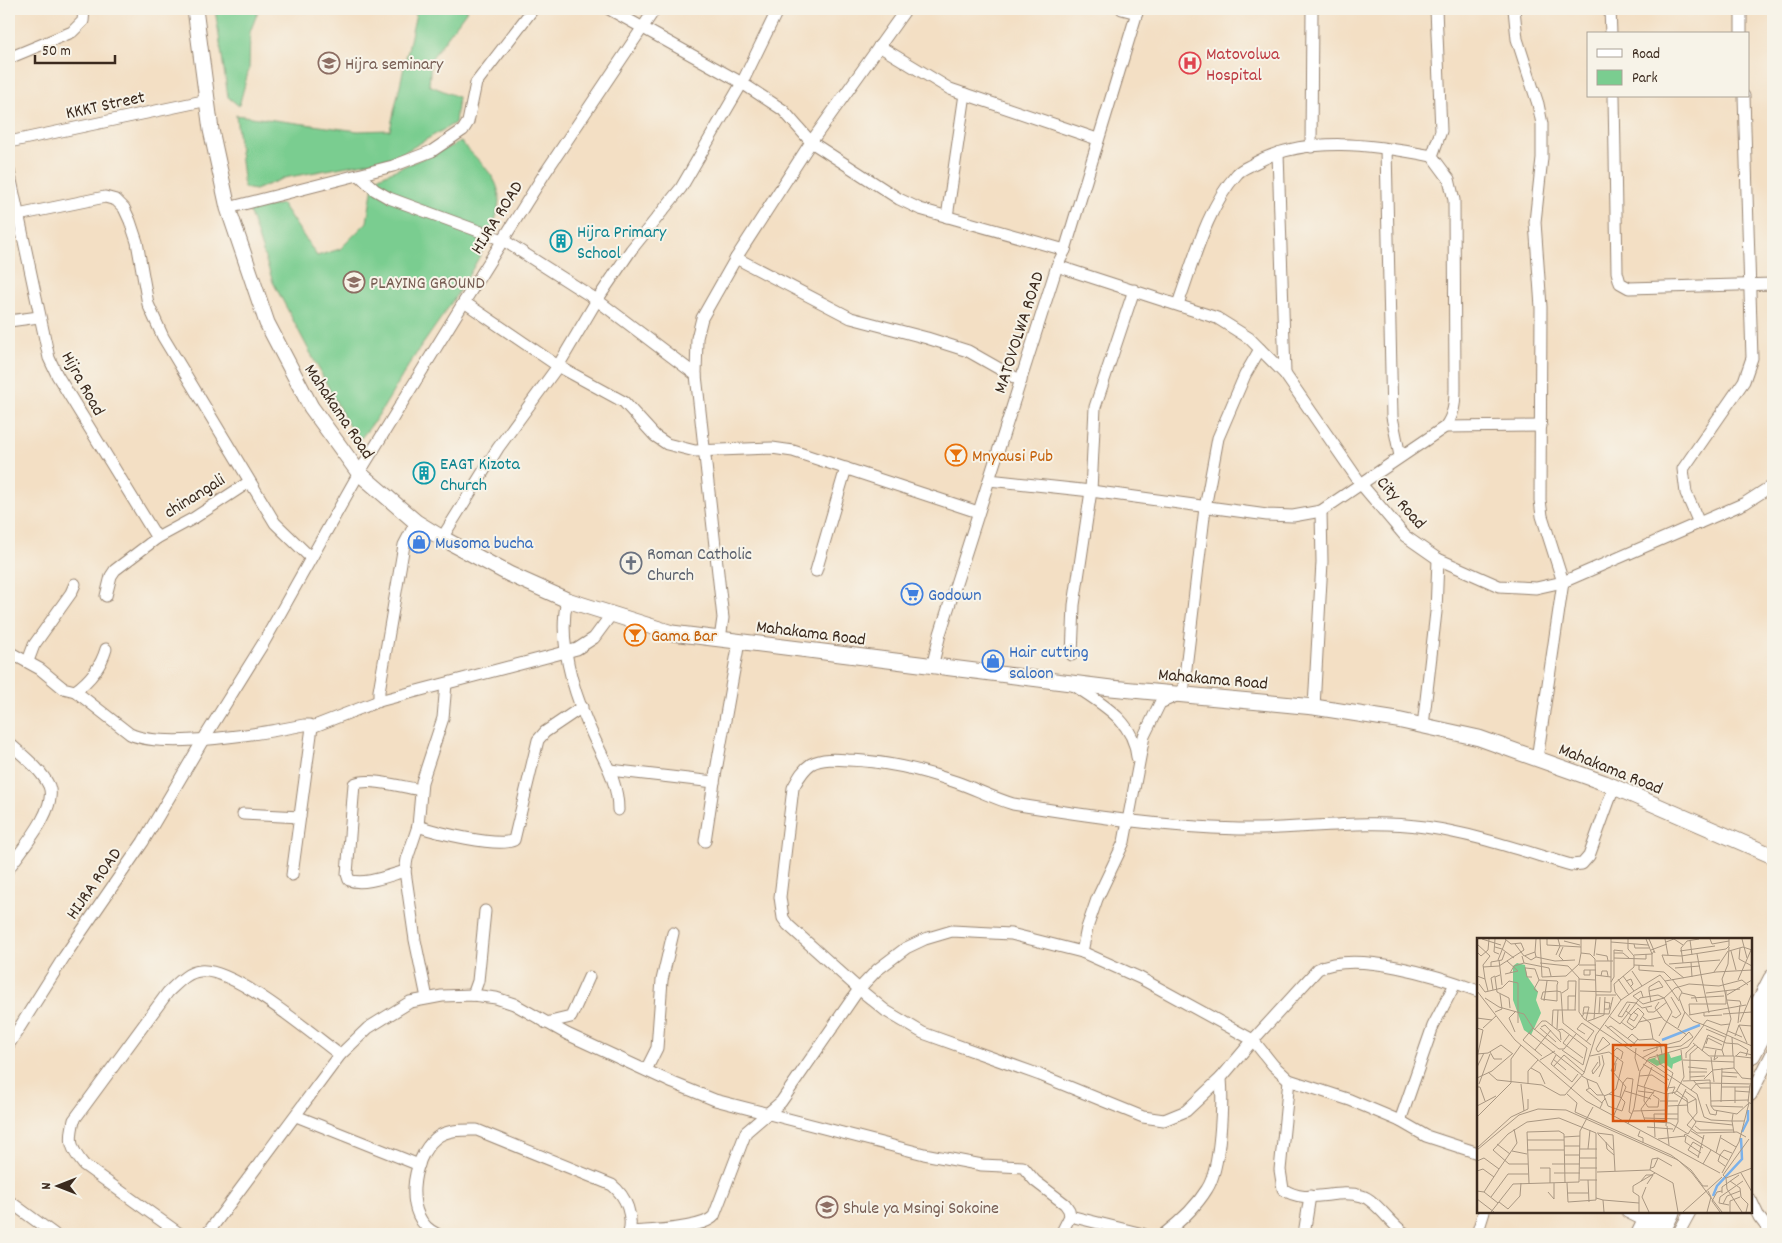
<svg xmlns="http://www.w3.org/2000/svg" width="1782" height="1243" font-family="Dekko,sans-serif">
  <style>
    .green { fill: #7acd90; stroke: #5a7c57 }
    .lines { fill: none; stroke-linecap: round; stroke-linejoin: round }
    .minor-casing { stroke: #978471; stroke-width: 13 }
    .tertiary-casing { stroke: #978471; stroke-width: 17 }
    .trunk-casing { stroke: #978471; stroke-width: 21 }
    .minor { stroke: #fff; stroke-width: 11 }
    .tertiary { stroke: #fff; stroke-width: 15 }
    .trunk { stroke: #fff; stroke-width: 19 }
    .labels { text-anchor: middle; stroke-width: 4; stroke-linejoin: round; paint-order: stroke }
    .health-label { font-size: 18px; fill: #be3a42; stroke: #f7f3e8; text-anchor: start }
    .education-label { font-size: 18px; fill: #785e54; stroke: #f7f3e8; text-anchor: start }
    .street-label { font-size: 18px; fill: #3b2a1e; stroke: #f7f3e8 }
    .culture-label { font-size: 18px; fill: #0d838f; stroke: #f7f3e8; text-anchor: start }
    .food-label { font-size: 18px; fill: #c56008; stroke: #f7f3e8; text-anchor: start }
    .shop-label { font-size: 18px; fill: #366cbe; stroke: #f7f3e8; text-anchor: start }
    .worship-label { font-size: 18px; fill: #5b616d; stroke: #f7f3e8; text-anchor: start }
    .inset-river { fill: none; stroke: #7bb1ea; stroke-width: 2.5 }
    .inset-road { fill: none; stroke: #a99782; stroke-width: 1 }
    .view { fill: #d7540e; fill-opacity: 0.15; stroke: #d7540e; stroke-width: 2.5 }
    .inset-edge { fill: none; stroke: #3b2a1e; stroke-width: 2.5 }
  </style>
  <rect width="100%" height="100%" fill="#f7f3e8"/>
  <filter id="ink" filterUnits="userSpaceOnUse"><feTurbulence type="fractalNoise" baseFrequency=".02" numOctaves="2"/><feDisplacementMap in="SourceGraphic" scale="10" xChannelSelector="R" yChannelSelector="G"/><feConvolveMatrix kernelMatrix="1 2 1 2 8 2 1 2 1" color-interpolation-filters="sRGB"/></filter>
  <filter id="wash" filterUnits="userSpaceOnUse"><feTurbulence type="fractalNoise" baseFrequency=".0096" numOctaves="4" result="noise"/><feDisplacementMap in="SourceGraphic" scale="20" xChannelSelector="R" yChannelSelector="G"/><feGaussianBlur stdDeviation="1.12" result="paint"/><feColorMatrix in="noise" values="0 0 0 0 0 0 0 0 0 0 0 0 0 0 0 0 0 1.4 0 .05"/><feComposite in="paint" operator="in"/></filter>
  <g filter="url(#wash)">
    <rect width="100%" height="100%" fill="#f3dfc4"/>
    <g class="green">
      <path d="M215,9H259L250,32L249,69L239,106L228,97Z"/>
      <path d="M417,9H468L431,59L429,85L458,97L455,123L396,157L284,178L255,190L244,188L236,115L358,131L390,130Z"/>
      <path d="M461,142C473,156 494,172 498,190C508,230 439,320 416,354C397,382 383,414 360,439L354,436L273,282L249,210L282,204L317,256L340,249L367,222L374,179Z"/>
    </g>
  </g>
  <g filter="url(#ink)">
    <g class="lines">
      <g class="minor-casing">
        <g id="minor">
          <path d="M609,9L742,83L783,110L811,142L899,199L920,209L1065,250"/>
          <path d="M1122,9L1137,13"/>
          <path d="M1514,9L1517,39L1538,104L1542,124V158L1535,222L1541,307L1540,500L1542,516L1563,582L1537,759"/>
          <path d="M1610,9L1611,34"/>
          <path d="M1741,9V34"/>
          <path d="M879,46L950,89L1097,139"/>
          <path d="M9,58L72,32L83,21L84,9"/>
          <path d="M1614,96L1617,272L1620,283L1629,288L1773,284"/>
          <path d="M9,142L208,100"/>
          <path d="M1311,147L1312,9"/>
          <path d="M1386,149L1392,417L1400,456"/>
          <path d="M1278,153L1285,374"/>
          <path d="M1432,156L1441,131L1436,9"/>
          <path d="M9,171L49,358L57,375L157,538"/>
          <path d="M359,175L375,190L389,198L503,240L597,300L696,375"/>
          <path d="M228,208L393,166L432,151L463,130L468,122L476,83L533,9"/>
          <path d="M18,215L105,197L116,200L124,208L130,221L137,242L148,304L163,337L275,523L311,558"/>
          <path d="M947,217L965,94"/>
          <path d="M736,258L851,318L927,338L968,351L1021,381"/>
          <path d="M1057,266L1217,318L1249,338L1285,374L1361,484L1405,536L1438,559L1499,586L1536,588L1563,582L1745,503L1773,485"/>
          <path d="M464,302L558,366L624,402L655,436L667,444L695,451L772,448L793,451L978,512"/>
          <path d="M9,321L39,317"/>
          <path d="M1445,427L1541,426"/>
          <path d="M989,480L1091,491L1267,515L1293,516L1321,511L1445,427C1454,415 1455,403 1455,388L1454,200L1449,179L1432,156C1375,145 1306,134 1253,164C1248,167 1241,169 1237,174C1207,207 1193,263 1178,304"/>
          <path d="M1699,523L1686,493L1683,469L1744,381L1752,358L1744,96"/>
          <path d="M442,538L498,448L558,366L597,300L631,250L681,188L742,83L778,9"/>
          <path d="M816,571L846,468"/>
          <path d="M106,596L111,576L115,570L157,538L194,518L249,482"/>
          <path d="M567,600C557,644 575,697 594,738C605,762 618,782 618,810"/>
          <path d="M720,639L723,618L696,375L697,338L702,318L736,258L811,142L906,9"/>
          <path d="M9,652L40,669L63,688L75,691C89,681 101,666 106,649"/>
          <path d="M1072,655L1074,605L1091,491L1095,407L1134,290"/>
          <path d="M28,661L34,645L71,593L75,584"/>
          <path d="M932,667L940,634L1057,266L1065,250L1138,9"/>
          <path d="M1072,684C1100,703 1134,720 1137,757"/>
          <path d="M75,691L130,734C165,750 264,733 304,725H310L312,727L379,701L577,649L594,638L611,615"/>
          <path d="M379,701V691L404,545L416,522"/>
          <path d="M1314,707L1322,562L1321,511"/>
          <path d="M1423,726L1436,612L1438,559"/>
          <path d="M9,743C22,755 41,769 49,786C58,809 21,850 9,868"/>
          <path d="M610,770L714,782L739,642"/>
          <path d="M243,814L300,817"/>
          <path d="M418,826C435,832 498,848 514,840L538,740L545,732L582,707"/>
          <path d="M705,841L714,782"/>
          <path d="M405,871C390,875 364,886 349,880L347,874L354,784C369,777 403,787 420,790"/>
          <path d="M292,875L312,727"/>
          <path d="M1082,952L1087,928L1097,899L1124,842L1144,736L1160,703L1183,693L1205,508L1218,438L1245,375L1260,349"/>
          <path d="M473,995L478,981L485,911"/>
          <path d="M427,998L415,940L405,871L407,859L418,826L422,782L443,718L446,684"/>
          <path d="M546,1023L571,1017L589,977"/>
          <path d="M9,1044L64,957L143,842L203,740L264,642L359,473L464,302L543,176L655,9"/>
          <path d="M646,1070L657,1048L662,980L673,933"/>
          <path d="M1221,1078L1186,1111L1164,1120L1143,1117L1040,1075L923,1033L886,1011L859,989L788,925L783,918L780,897L793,788C798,779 802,770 811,764C822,758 836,759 848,760C885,761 922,770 956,782C976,789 993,798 1013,804C1088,816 1163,827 1239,829C1301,830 1363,818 1425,827C1475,834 1523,851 1571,865L1582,864L1589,856L1614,787"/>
          <path d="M1289,1080L1280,1170L1283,1189C1306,1206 1336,1188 1362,1196C1376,1200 1392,1226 1406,1234"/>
          <path d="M1751,1095L1773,1051"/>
          <path d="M296,1116L419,1165"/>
          <path d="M1400,1121L1433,1026L1455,984"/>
          <path d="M1751,1200L1759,1217L1772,1234"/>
          <path d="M9,1201L54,1234"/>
          <path d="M1627,1212L1647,1222"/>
          <path d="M1070,1216L1143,1234"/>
          <path d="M629,1232C647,1231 703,1229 714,1216L746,1132L781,1102L859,989L877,970L906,948L925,939L952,931L1011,934L1082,952L1140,978L1253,1040L1273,1065L1289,1080L1350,1100L1400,1121L1426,1136L1478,1153"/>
          <path d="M180,1234L84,1165C70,1148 69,1141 74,1120L168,992C177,984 187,972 200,971C233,967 311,1033 340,1055"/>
          <path d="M207,1234L340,1055L368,1028L410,1002L442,996L473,995L496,998L514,1004L567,1034L673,1083L715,1100L924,1154L982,1165L1023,1167L1035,1181L1065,1204L1069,1210L1070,1216L1061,1234"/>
          <path d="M437,1234C402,1219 411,1158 436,1138C447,1129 464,1130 477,1130L612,1185C627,1197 633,1216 629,1234"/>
          <path d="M1164,1234C1181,1221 1196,1207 1207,1189C1221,1168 1223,1103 1221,1078L1253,1040L1318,969C1356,950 1439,976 1478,991"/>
          <path d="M1304,1234L1310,1196"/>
          <path d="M1477,1234L1484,1212"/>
          <path d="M1678,1234L1690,1212"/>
        </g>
      </g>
      <g class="tertiary-casing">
        <path id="tertiary" d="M195,9L211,130L228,208L267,323L311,407L359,473L416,522L442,538L509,574L567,600L672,633L1111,688L1314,707L1397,720L1479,738L1605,783L1773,856"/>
      </g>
      <g class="trunk-casing">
        <g id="trunk">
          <path d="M1751,1022L1773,979"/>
          <path d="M1751,1054L1773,1012"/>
          <path d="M1641,1234L1652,1212"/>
          <path d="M1659,1234L1670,1212"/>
        </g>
      </g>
      <use href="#minor" class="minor"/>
      <use href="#tertiary" class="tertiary"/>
      <use href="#trunk" class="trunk"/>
    </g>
  </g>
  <defs>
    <g id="school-ring" transform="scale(1.125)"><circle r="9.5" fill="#f7f3e8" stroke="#8d6e63" stroke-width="1.5"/><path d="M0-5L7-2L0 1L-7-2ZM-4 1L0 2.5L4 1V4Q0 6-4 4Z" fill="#8d6e63"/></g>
    <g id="hospital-ring" transform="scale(1.125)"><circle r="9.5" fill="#f7f3e8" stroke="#e0444e" stroke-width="1.5"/><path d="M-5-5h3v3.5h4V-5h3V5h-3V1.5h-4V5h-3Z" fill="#e0444e"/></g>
    <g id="building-ring" transform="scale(1.125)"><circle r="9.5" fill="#f7f3e8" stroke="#0f9aa8" stroke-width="1.5"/><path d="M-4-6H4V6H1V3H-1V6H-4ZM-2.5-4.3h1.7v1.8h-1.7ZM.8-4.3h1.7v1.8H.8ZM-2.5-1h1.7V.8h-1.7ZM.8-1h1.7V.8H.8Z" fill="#0f9aa8"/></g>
    <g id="bar-ring" transform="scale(1.125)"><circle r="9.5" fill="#f7f3e8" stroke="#e8710a" stroke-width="1.5"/><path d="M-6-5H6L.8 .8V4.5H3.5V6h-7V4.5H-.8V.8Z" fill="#e8710a"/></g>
    <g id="shop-ring" transform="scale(1.125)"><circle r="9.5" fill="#f7f3e8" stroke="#3f7fe0" stroke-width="1.5"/><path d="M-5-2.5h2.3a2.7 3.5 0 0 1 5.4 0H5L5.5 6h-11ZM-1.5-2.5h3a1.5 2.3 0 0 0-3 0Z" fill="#3f7fe0"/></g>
    <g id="church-ring" transform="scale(1.125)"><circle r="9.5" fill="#f7f3e8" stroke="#6b7280" stroke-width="1.5"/><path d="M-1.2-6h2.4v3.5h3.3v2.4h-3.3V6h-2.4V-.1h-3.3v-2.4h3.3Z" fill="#6b7280"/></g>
    <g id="supermarket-ring" transform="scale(1.125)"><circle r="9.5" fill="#f7f3e8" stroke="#3f7fe0" stroke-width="1.5"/><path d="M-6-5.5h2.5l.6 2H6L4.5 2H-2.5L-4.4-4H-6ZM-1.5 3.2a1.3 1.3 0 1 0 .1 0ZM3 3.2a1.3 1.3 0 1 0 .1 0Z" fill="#3f7fe0"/></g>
  </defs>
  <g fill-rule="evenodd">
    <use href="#school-ring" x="329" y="63"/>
    <use href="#hospital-ring" x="1190" y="63"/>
    <use href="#building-ring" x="561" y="241"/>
    <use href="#school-ring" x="354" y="282"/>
    <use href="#bar-ring" x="956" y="455"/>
    <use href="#building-ring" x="424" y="473"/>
    <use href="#shop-ring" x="419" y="542"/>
    <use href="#church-ring" x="631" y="563"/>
    <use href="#supermarket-ring" x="912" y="594"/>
    <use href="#bar-ring" x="635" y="635"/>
    <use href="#shop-ring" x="993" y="661"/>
    <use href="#school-ring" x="827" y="1207"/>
  </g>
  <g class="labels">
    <g class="health-label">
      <text x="1206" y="59">Matovolwa<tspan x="1206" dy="21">Hospital</tspan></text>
    </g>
    <g class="education-label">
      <text x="345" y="69">Hijra seminary</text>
      <text x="370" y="288">PLAYING GROUND</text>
      <text x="843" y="1213">Shule ya Msingi Sokoine</text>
    </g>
    <g class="street-label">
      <text transform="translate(105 104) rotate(-12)" y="6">KKKT Street</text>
      <text transform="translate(496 217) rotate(-58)" y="6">HIJRA ROAD</text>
      <text transform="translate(1018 332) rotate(-72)" y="6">MATOVOLWA ROAD</text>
      <text transform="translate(84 383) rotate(61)" y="6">Hijra Road</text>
      <text transform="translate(340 411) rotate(56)" y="6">Mahakama Road</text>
      <text transform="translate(194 495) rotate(-32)" y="6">chinangali</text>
      <text transform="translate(1402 502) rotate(48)" y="6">City Road</text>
      <text transform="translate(811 632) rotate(7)" y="6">Mahakama Road</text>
      <text transform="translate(1213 678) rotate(5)" y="6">Mahakama Road</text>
      <text transform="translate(1611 768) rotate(22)" y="6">Mahakama Road</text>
      <text transform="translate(93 883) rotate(-55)" y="6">HIJRA ROAD</text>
    </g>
    <g class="culture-label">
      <text x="577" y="237">Hijra Primary<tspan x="577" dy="21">School</tspan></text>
      <text x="440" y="469">EAGT Kizota<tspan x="440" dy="21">Church</tspan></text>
    </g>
    <g class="food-label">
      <text x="972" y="461">Mnyausi Pub</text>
      <text x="651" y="641">Gama Bar</text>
    </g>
    <g class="shop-label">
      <text x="435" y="548">Musoma bucha</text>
      <text x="928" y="600">Godown</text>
      <text x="1009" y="657">Hair cutting<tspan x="1009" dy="21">saloon</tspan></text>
    </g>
    <g class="worship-label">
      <text x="647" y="559">Roman Catholic<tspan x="647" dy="21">Church</tspan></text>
    </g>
  </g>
  <g transform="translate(1477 938)">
    <rect width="275" height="275" fill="#f3dfc4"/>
    <path d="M40,25L48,27L50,38L61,54L59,62L64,75L54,97L47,92L36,62V28ZM192,115L194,120L204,117L205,122L196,126L195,131L187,125L180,128L170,122L180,119L178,121L182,123L181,117Z" fill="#7acd90"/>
    <path class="inset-river" d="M185,102L223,87M265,194L271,182V172M236,258L240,248L265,221L264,200"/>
    <path class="inset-road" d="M5,1L24,7M18,1L17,14L22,16M63,1L65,39L89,38L102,26L104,15M70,1V7L104,9M104,1V15L113,16L118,21L119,57H139M169,1L175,16V28M172,1L178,15M188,1L191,17M233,1L235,6L252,3M265,1L270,20M213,2L215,17M87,3L103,7M134,4L171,7M189,4L197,1L206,7M0,6L13,18L6,27L8,41M38,6L47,18L58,14L59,1M157,6L158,10H172M18,9L25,11L37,20M86,9L82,18L87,23M252,9L251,26L245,41L254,81L245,112L247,118H257V130L265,140L275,141M263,10L262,21L275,28M174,12L190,6M203,13L238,8M252,13L266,9L275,12M254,13L259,32M0,14L4,18L11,12L12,1M137,15H146L152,20M119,16L130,18L131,23M220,16L224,37M79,17L83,8L81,1M157,17L175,16L177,13M48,18L54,22L59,19L58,14M117,18L119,1M59,19L78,23L98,22M137,20L169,21V16M21,22L29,2M22,22L25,47M119,23H136M214,24L215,39M47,25L72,30L74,38M63,25L91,28L102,40V74L107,81L220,156L227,179L234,182L255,183L257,195M206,25L204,10L210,3L222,1M192,26L243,22M102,27H119M157,27L177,28M162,27V32L187,34L194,41M6,29L22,28L47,12L44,5L34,6L28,1M14,29V24L25,22L28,14M48,29L50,39H55M49,30L58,31L62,42L80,43L81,44L80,47V63L64,61L66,54L80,53L84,54L86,85L114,107M198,30L223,28M113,32V37H107V32H119M155,33L165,48M237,34L251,13M33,35L37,28L47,25L45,18M28,36L41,33L30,23M23,37L18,39L20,54L32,60L33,70M118,37L134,39M224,37L232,75M0,38L8,41L11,53M124,38L125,33H130L131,38M146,38L157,53M207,40L188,25L185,17L204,18L249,11L252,8V1M102,41L118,42M141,41L152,57M195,41L205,54L202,60L207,73L216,83L227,87M261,42L274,12M149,43L154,41L156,46L153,49M188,43L202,63M134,44L137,39V12L146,13M2,46L8,54L25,50L32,43L41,45V85M16,52L14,40L18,38M0,53L38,102L109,163L243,235M103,53L134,54M172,53L186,49L182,43L172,49V53L174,64M61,54L57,51L62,42M134,54V1M85,55L91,51V43H99L98,72M205,55L218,58L220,64M229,55L263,51M250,57L275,42M166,59L164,53L156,58L166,66L187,60L195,74L182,98M194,59L204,76L199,80L195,78M8,60L22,69L47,76L56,90L82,111H87L99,96M214,60L247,58M144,62L138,54L137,46L157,29V18L151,11V1M250,62L263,63L264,67M67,63L70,43M182,64L178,70L187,82L210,97M159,65L165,70L175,68M153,66L145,79L141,78L150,64L159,65M169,70L171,74H177L190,64M127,71H132L133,65L127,64M91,72V58H99M149,73L154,77L161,70L167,76L158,90L150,84L154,77M18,74L25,71L23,56M122,75L123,59M227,75V78L245,77M106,76L107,69H112L109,82M246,76L275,74M212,77L269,67M213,77L212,66H249V53M132,78L143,86L163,60L181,57L187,60L198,50L212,46L242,48L265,42L271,47M105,79L107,75L132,76L136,59M166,79L173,85L176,101L183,105L185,116M0,80L15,82M152,80L157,83L161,77L156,74M117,81L127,77L128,59M111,83L117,81L119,57M144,84L155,92L158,89M162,84L185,79M263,84L275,55M261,85L263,67M128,87L154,109L161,101M226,87L230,82L244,87L253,86M262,87L270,105M75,88L76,72H99M64,89L68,87L84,104M0,90L6,92L0,120M6,90L19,78M56,90L46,102L65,118M63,90L79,104M130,90L134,88L158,106M201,90L208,74M80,91L81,72M229,91L248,99M57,92L65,83H69L83,94L84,102M81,92L85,91L110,110L106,127M251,93L265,99M38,94L32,80L39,73M52,95L105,137M108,96L100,91L105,85L117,93L109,104M92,97L86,105L106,120M258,98L262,87L275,88M126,99L133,106L121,114L119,111ZM255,99L256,118M151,100L155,96L162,102L176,101M216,105L232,118H247M186,106L189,110L204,108L216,99M229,106L231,100L245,107M227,109L245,112M159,110L158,120L162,133M58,112L74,92M85,112L106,127M239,112L237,122L241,119M166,113L203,103L212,94L216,99M225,113L231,97L249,105L261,106L271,112L269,118M13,114L17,121H25M135,115L140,110L146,114L144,121M0,116L11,115L24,107L36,116M180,116L183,126L196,135L189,156M79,117L74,126L95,144L101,136M113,118L132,114L146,124L139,151L132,156M258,118L275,120M259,118L263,114L275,117M234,119L237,144M165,120L180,112V108M209,120V115L218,107M76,121L89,132M63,122L78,113M206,122L257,124M121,124L115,133L116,136L123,127L122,118M139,125L138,133H134L141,119M166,126L192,142M77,128L87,117L107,134M0,129L7,115M211,129L230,131M54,130L63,135L68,146M11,134L20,142L65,147L83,157H88L107,135L119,97L144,62L157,53L183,37L188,43L239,34L275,32M136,134L149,149L137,177M212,134H230M245,134L261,135M105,138L110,141L112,150M162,138L175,137L190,147M245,138L260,139M122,139L127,126L125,117M213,139L228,138M0,140L15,133L35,116M110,141L120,145L126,157M227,141L236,132L257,130M213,142V116L221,109M216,142L223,150H234M206,143L233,142L234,168L237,172L260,176L272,165M2,146L13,116M44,146L47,173M51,146V133L61,122M160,147L189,156L199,154L207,139L204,112M273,147L271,164L275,166M0,149H3L8,163M167,149L175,129M168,149L167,163L171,169H181L182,161L176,157M244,149H273M190,150L198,149L195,156M178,152L164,171L168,183L193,185L211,196L219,184L211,174L210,161L200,153M214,152L219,146L230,145L274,146M148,153L174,161M161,153L177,155M208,153L219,161L211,165M258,153L273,154M197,155L211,164M90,156L100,165L98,174L194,217L214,232L226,248H231M127,158L132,156L143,159L148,164L145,173L131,168L128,160M143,159L146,145L150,140L156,141L152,174L155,176M219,161L220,175L210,187L220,195L260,194L269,199M183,163H201M234,163L272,162M244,164L245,130M258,165V149M229,166L233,176L239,177L240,172M0,168L19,158M191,168L211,167M201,168L209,151M234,168L266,169M123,170L125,166V165L126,163L128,161L127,157H120L113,150L109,152L125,165M156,173L190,172M256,176L255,183H267M0,179L34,145V121L44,107M167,180L201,181M218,183L256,187M151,186L157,170L163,133L172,120L211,109L227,87L275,108M189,188L191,156M190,188L192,207M218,188L223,192H256M170,189L196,191M163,193L161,198L166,200V205M214,193L227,201M196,194L201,184V168M120,195L136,197L138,233M121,196L136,212M209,198L208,204L224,215M87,199L103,198M178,199L177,176H201M207,199L208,196L251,222M244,200L259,209M181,201L208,198M50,202H87M129,204L130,211L137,217M20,206L33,216M87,208H103M0,210L34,179L51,171V161M103,211H120M111,211L113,192M0,212L42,177L61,171L89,172L201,222L215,235L245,274M50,212H87M35,213L50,216M239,215L244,197M87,217H103M222,219L211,212L216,204L226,210M103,220H120M221,220L227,197M0,223L7,220L22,231L7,254M51,226H32L16,212L31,196L50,184L82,180L119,195V262L91,264L90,245M75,226H103M226,226L234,212M248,228L241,223L243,217L247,212L255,215M63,230H73V245M103,230H120M174,230L177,229L181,220L195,228M22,231L40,205L37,191M173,232L175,221L181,220M0,233L6,231L17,239M120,234L173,232L196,245L201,274M77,235H103M245,235L262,204L272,165M264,235L275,254M246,237L249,240L275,230M246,237L272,201M249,240L250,251L265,274M103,242H120M111,242L112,264M164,243L169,237H176L170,246M253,243L263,250L264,259M52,245L50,194L82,193L87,196L88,245M169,249L165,259L172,274M0,253L7,254L21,265M71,254L77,261V245M90,255H111M245,255V249L262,237M14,259L31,236H51M264,259L271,266L269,274M119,260L126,262L127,274M0,261L17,274M126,262L162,265M22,264L31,271L43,258L44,245M246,266L250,258L263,253M252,267L242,265L243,259L266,243M14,274L36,246L102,244L103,193L116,169M162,274V258L156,254V248L178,235M206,274L245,239M230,274L234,259L231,253M243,274L235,263L240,254L245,253M253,274V263L263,259"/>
    <path class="view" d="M136,107H189V183H136Z"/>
    <rect width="275" height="275" class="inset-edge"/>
  </g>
  <rect width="1782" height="1243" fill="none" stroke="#f7f3e8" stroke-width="30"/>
  <rect x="1587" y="32" width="162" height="65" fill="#f7f3e8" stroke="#aca397"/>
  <rect x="1597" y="49" width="25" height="8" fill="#ffffff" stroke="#aca397"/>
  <text x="1632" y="58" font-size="15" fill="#3b2a1e">Road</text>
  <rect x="1597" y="70" width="25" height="15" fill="#7acd90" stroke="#aca397"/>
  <text x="1632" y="82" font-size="15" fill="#3b2a1e">Park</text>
  <g transform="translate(58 1186) rotate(270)" stroke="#f7f3e8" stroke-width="4" paint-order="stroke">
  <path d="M0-4L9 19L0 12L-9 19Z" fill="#3b2a1e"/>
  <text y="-8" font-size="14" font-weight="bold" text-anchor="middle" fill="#3b2a1e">N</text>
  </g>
  <path d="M35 55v8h80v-8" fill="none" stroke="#3b2a1e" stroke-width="2.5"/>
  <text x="42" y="55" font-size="15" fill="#3b2a1e" stroke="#f7f3e8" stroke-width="4" paint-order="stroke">50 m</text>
</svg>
